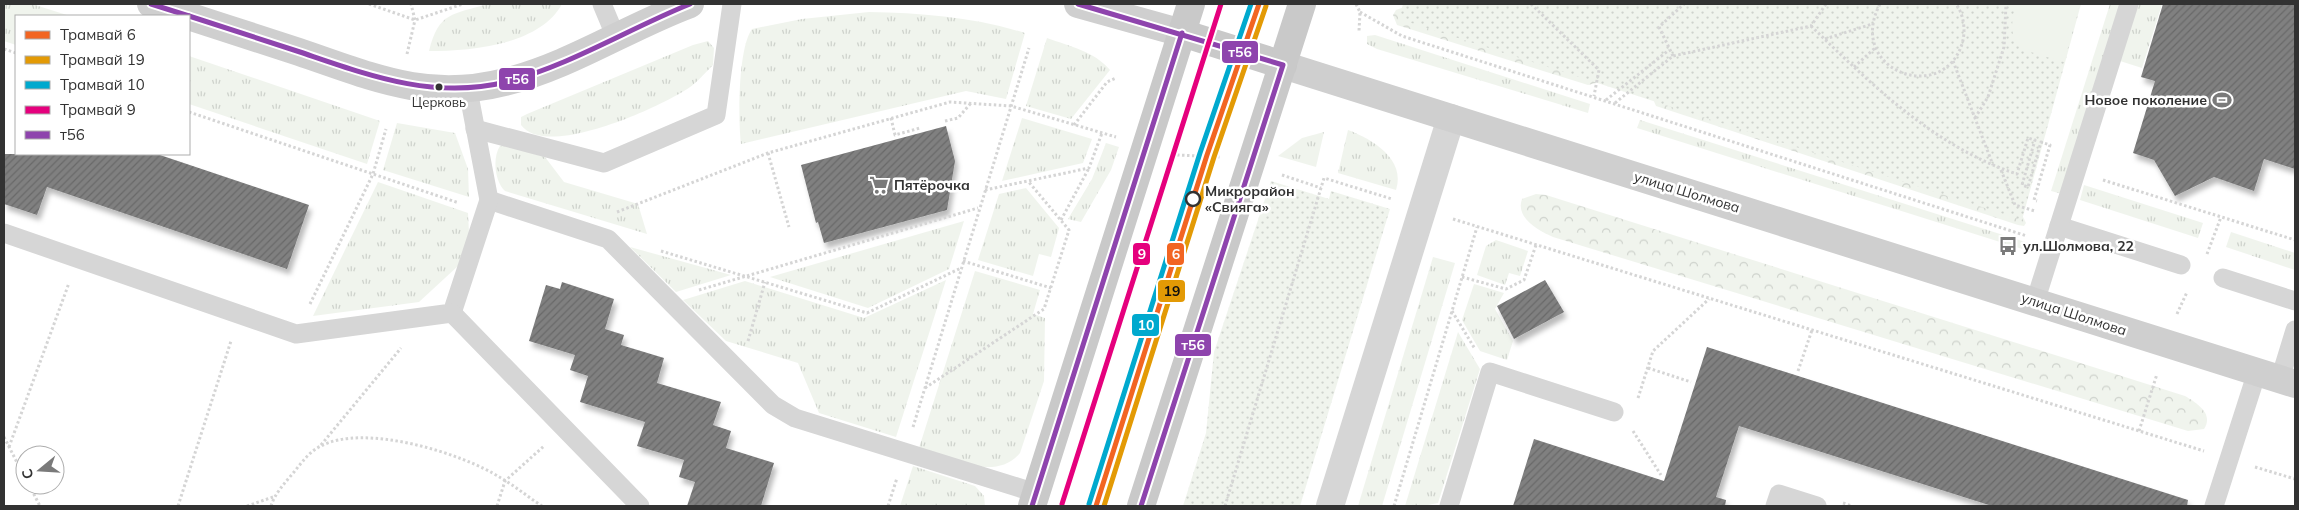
<svg xmlns="http://www.w3.org/2000/svg" width="2299" height="510" font-family="Mulish,sans-serif">
  <style>
    .grass { fill: url(#grass-tufts) }
    .forest { fill: url(#forest-crowns) }
    .park { fill: url(#park-dots) }
    .pitch { fill: #f0f4ed }
    .building { fill: url(#building-hatch); filter: url(#shadow) }
    .lines { fill: none; stroke-linecap: round; stroke-linejoin: round }
    .path { stroke: #d5d5d5; stroke-width: 3; stroke-dasharray: 2.5 2.5; stroke-linecap: butt }
    .lane { stroke: #d6d6d6; stroke-width: 19 }
    .street { stroke: #d6d6d6; stroke-width: 28 }
    .secondary { stroke: #cfcfcf; stroke-width: 28 }
    .primary { stroke: #c9c9c9; stroke-width: 28 }
    .bus-1-casing { stroke: #fff; stroke-width: 9 }
    .bus-1 { stroke: #8e44ad; stroke-width: 5 }
    .tram-1-casing { stroke: #fff; stroke-width: 9 }
    .tram-2-casing { stroke: #fff; stroke-width: 9 }
    .tram-3-casing { stroke: #fff; stroke-width: 9 }
    .tram-4-casing { stroke: #fff; stroke-width: 9 }
    .tram-1 { stroke: #f26522; stroke-width: 5 }
    .tram-2 { stroke: #e39a05; stroke-width: 5 }
    .tram-3 { stroke: #00a9ce; stroke-width: 5 }
    .tram-4 { stroke: #e5007d; stroke-width: 5 }
    .bus-dot { fill: #323232; stroke: #fff; stroke-width: 2 }
    .stop-dot { fill: #fff; stroke: #323232; stroke-width: 2.5 }
    .labels { text-anchor: middle; stroke-width: 5; stroke-linejoin: round; paint-order: stroke }
    .bus-label { font-size: 13px; fill: #323232; stroke: #fff }
    .poi-label { font-size: 14px; font-weight: bold; fill: #323232; stroke: #fff; text-anchor: start }
    .stop-label { font-size: 14px; font-weight: bold; fill: #323232; stroke: #fff; text-anchor: start }
    .street-label { font-size: 14px; fill: #323232; stroke: #fff }
    .line-badge { stroke: #fff; stroke-width: 2 }
    .badge-label { font-size: 14px; text-anchor: middle; font-weight: bold; fill: #fff }
    .pale-badge-label { font-size: 14px; text-anchor: middle; font-weight: bold; fill: #111 }
  </style>
  <defs>
    <pattern id="grass-tufts" width="24" height="20" patternUnits="userSpaceOnUse" patternTransform="scale(1.25)"><rect width="24" height="20" fill="#f0f4ed"/><path d="M3 7l-1-3M5 7V3M7 7l1-3M15 17l-1-3M17 17v-4M19 17l1-3" fill="none" stroke="#ced2cc"/></pattern>
    <pattern id="forest-crowns" width="20" height="18" patternUnits="userSpaceOnUse" patternTransform="scale(1.25)"><rect width="20" height="18" fill="#f0f4ed"/><path d="M2 6a3 3 0 1 1 6 0M12 15a3 3 0 1 1 6 0" fill="none" stroke="#ced2cc"/></pattern>
    <pattern id="park-dots" width="8" height="8" patternUnits="userSpaceOnUse" patternTransform="scale(1.25)"><rect width="8" height="8" fill="#f0f4ed"/><path d="M2 2h.1M6 6h.1" fill="none" stroke="#ced2cc" stroke-width="1.8" stroke-linecap="round"/></pattern>
    <pattern id="building-hatch" width="6" height="6" patternUnits="userSpaceOnUse" patternTransform="scale(1.25)"><rect width="6" height="6" fill="#808080"/><path d="M-1 1l2-2M0 6l6-6M5 7l2-2" fill="none" stroke="#696969"/></pattern>
    <filter id="shadow"><feDropShadow dx="3" dy="5.5" stdDeviation="2.5" flood-color="#0004"/></filter>
  </defs>
  <rect width="100%" height="100%" fill="#fff"/>
  <g class="grass">
    <path d="M4,4H32L70,16H16V45L4,41Z"/>
    <path d="M487,4H562C540,45 471,51 429,51C439,11 453,15 487,4Z"/>
    <path d="M2110,4H2121L2062,194L2051,191Z"/>
    <path d="M2138,4H2162L2142,68L2120,61Z"/>
    <path d="M869,12C922,13 974,17 1025,33L1006,99L966,91L741,144C738,119 738,48 752,29L802,19Z"/>
    <path d="M1375,35L1590,104L1588,113L1377,49L1367,44V36Z"/>
    <path d="M1047,38C1069,46 1094,51 1110,70L1071,119L1026,106Z"/>
    <path d="M708,41L714,48L713,65C704,74 695,85 684,91C655,109 546,159 521,125V117L527,114L693,45Z"/>
    <path d="M189,56L380,121L367,164L189,104Z"/>
    <path d="M1022,118L1092,139L1083,163L1002,181Z"/>
    <path d="M1640,120L2035,245L2032,252L1637,128Z"/>
    <path d="M397,123L455,133L468,169L469,197L383,170Z"/>
    <path d="M1348,130C1372,139 1406,159 1396,190L1338,173Z"/>
    <path d="M1324,132L1316,167L1278,156L1302,138Z"/>
    <path d="M1106,143L1119,147L1111,170L1081,222L1068,219L1092,179Z"/>
    <path d="M504,145L545,157L564,182L638,204L647,234L505,191C495,182 492,158 500,146Z"/>
    <path d="M378,182L468,213L469,233L458,266L419,302L313,316Z"/>
    <path d="M2084,185L2203,223L2198,238L2080,200Z"/>
    <path d="M1026,188L1059,228L1051,257L1039,254L1033,276L978,260L999,194Z"/>
    <path d="M964,221L949,269L868,308L770,277Z"/>
    <path d="M2231,232L2295,253V270L2226,247Z"/>
    <path d="M1496,240L1528,251L1520,276L1509,273L1505,285L1477,275L1486,246Z"/>
    <path d="M630,247L731,275L676,292Z"/>
    <path d="M1433,257L1455,263L1382,506H1358Z"/>
    <path d="M975,271L1040,290L1033,314L1045,318L1044,381L1020,453C995,483 949,457 919,448Z"/>
    <path d="M946,280L896,437L819,413L798,363L726,341L683,300L745,281L864,318Z"/>
    <path d="M1474,284L1504,293L1495,309L1513,341L1507,360L1480,351L1462,320Z"/>
    <path d="M1458,332L1480,369L1438,503L1423,506H1405Z"/>
    <path d="M913,466L975,486L984,496L985,506H900Z"/>
  </g>
  <g class="forest">
    <path d="M1407,6L1597,81L1596,83L1588,85L1397,25L1393,15L1396,10Z"/>
    <path d="M1653,99L2022,215L2026,223L2024,226L2018,225L1656,106Z"/>
    <path d="M1536,194L1546,195L2185,396C2197,403 2214,414 2204,429L2188,431L1553,237C1539,231 1515,218 1522,199Z"/>
  </g>
  <g class="park">
    <path d="M1403,4H2081L2022,220L1399,19Z"/>
    <path d="M1271,181L1329,199L1331,191L1390,209L1300,506H1183L1206,433L1214,352Z"/>
  </g>
  <path class="pitch" d="M2016,4H2080L2064,62C2028,51 2002,51 2016,4Z"/>
  <g class="building">
    <path d="M2163,4H2295V169L2264,159L2254,191L2214,177L2175,196L2154,160L2133,153L2155,81L2141,77Z"/>
    <path d="M946,126L955,161L947,210L824,243L818,222L816,223L801,165Z"/>
    <path d="M4,154H157L309,205L287,269L47,187L37,215L4,204Z"/>
    <path d="M1545,280L1564,312L1514,339L1497,306Z"/>
    <path d="M562,282L614,299L605,329L624,335L621,345L664,358L657,383L721,402L713,425L731,431L726,448L774,463L761,506H687L695,482L679,477L684,460L637,446L645,422L580,402L588,376L570,370L575,355L529,341L546,285L560,289Z"/>
    <path d="M1707,347L2188,500L2187,506H1992L1739,426L1716,497L1726,500L1725,506H1513L1534,439L1664,481Z"/>
  </g>
  <g class="lines">
    <g class="path">
      <path d="M369,4L415,20L463,4"/>
      <path d="M1356,4L1360,12L1359,31"/>
      <path d="M1531,4L1599,70L1594,96"/>
      <path d="M1880,4C1845,70 1942,106 1962,44C1966,31 1964,15 1956,4"/>
      <path d="M1360,12L1402,36L2027,236"/>
      <path d="M1811,26C1872,85 1935,147 2017,174L2028,138L2035,140L2022,185L2028,187L2041,142L2050,145L2034,200L2037,201"/>
      <path d="M1825,39L1872,24"/>
      <path d="M4,49L16,53"/>
      <path d="M407,54L415,20L411,4"/>
      <path d="M1673,56L1659,27L1684,4"/>
      <path d="M1953,61L1993,165"/>
      <path d="M1854,67L1875,48"/>
      <path d="M1606,100L1669,50"/>
      <path d="M1615,103L1673,56L1811,26L1826,4"/>
      <path d="M189,112L459,203"/>
      <path d="M891,118L895,135L920,128"/>
      <path d="M1975,118L1988,97L2004,47L2006,4"/>
      <path d="M945,121L958,118L971,103"/>
      <path d="M1074,125L1107,82L1116,78"/>
      <path d="M768,153L789,227"/>
      <path d="M1177,155L1221,157"/>
      <path d="M2001,170L2015,205L2035,211"/>
      <path d="M1282,175L1321,188"/>
      <path d="M2103,180L2295,240"/>
      <path d="M985,190L1089,168L1102,133"/>
      <path d="M617,212L768,153L950,102L1011,106L1116,137"/>
      <path d="M1453,219L2204,451"/>
      <path d="M1061,220L1089,168"/>
      <path d="M661,251L867,313L961,268"/>
      <path d="M2207,254L2221,217"/>
      <path d="M963,261L1051,288"/>
      <path d="M1462,277L1506,289L1524,280L1536,245"/>
      <path d="M699,290L978,208"/>
      <path d="M310,304L373,174L386,129"/>
      <path d="M1452,311L1475,349"/>
      <path d="M2177,314L2187,292"/>
      <path d="M748,341L765,282"/>
      <path d="M1648,368L1691,382"/>
      <path d="M1798,371L1812,330"/>
      <path d="M925,388L1044,309L1069,230L1028,181"/>
      <path d="M1638,398L1653,351L1709,299"/>
      <path d="M913,427L1029,48"/>
      <path d="M1633,431L1661,475"/>
      <path d="M2139,431L2157,374"/>
      <path d="M4,437L25,478"/>
      <path d="M321,445L401,348"/>
      <path d="M9,447L69,283"/>
      <path d="M2255,467L2295,479"/>
      <path d="M29,485L40,506"/>
      <path d="M1843,503L1852,506"/>
      <path d="M178,506L231,341"/>
      <path d="M247,506L273,497"/>
      <path d="M271,506C275,493 285,483 294,472C302,462 310,451 321,446C364,423 462,453 501,478C515,486 528,497 542,506"/>
      <path d="M497,506L505,481L544,446"/>
      <path d="M888,506L897,478"/>
      <path d="M1225,506L1324,178L1392,199"/>
      <path d="M1394,506L1477,227"/>
    </g>
    <g class="lane">
      <path d="M602,4L615,35"/>
      <path d="M475,129L604,163L716,115L732,4"/>
      <path d="M489,200L608,239L773,405L795,418L1036,493"/>
      <path d="M2059,226L2181,265"/>
      <path d="M4,233L296,334L452,313L489,200L468,90"/>
      <path d="M2223,278L2295,301"/>
      <path d="M2035,302L2129,4"/>
      <path d="M452,313L640,506"/>
      <path d="M2280,379L2295,330"/>
      <path d="M1449,506L1490,372L1614,412"/>
      <path d="M1775,506L1779,494L1817,506"/>
      <path d="M2214,506L2257,372"/>
    </g>
    <path class="street" d="M1330,506L1451,118"/>
    <g class="secondary">
      <path d="M151,4C200,20 250,36 299,52C373,77 426,102 505,82C570,66 628,27 690,4"/>
      <path d="M1078,4L1182,33"/>
      <path d="M1283,65L2295,384"/>
    </g>
    <g class="primary">
      <path d="M1182,33L1283,65"/>
      <path d="M1032,506L1191,4"/>
      <path d="M1141,506L1302,4"/>
    </g>
    <g class="bus-1-casing">
      <g id="bus-1">
        <path d="M151,4L189,16"/>
        <path d="M1078,4L1283,65L1141,506"/>
        <path d="M189,16C226,28 263,40 300,52C368,75 433,100 506,82C571,65 628,29 690,4"/>
        <path d="M1032,506L1182,33"/>
      </g>
    </g>
    <use href="#bus-1" class="bus-1"/>
    <g class="tram-1-casing">
      <path id="tram-1" d="M1096,506L1207,155L1259,4"/>
    </g>
    <g class="tram-2-casing">
      <path id="tram-2" d="M1104,506L1214,157L1266,6"/>
    </g>
    <g class="tram-3-casing">
      <path id="tram-3" d="M1089,504L1200,153L1251,4"/>
    </g>
    <g class="tram-4-casing">
      <path id="tram-4" d="M1062,504L1221,4"/>
    </g>
    <use href="#tram-1" class="tram-1"/>
    <use href="#tram-2" class="tram-2"/>
    <use href="#tram-3" class="tram-3"/>
    <use href="#tram-4" class="tram-4"/>
  </g>
  <defs>
    <g id="stadium-bare" transform="scale(1.5)"><path d="M0-5a6.5 5 0 1 0 0 10a6.5 5 0 1 0 0-10ZM-3.5-1.8h7v3.6h-7Z" fill="#7a7a7a" stroke="#fff" stroke-width="2.5" paint-order="stroke"/></g>
    <g id="supermarket-bare" transform="scale(1.5)"><path d="M-6-5.5h2.5l.6 2H6L4.5 2H-2.5L-4.4-4H-6ZM-1.5 3.2a1.3 1.3 0 1 0 .1 0ZM3 3.2a1.3 1.3 0 1 0 .1 0Z" fill="#7a7a7a" stroke="#fff" stroke-width="2.5" paint-order="stroke"/></g>
    <g id="bus-bare" transform="scale(1.5)"><path d="M-5-6H5V4H4V6H2V4H-2V6H-4V4H-5ZM-3.5-4V0h7V-4ZM-3.5 1.2v1.5H-2V1.2ZM2 1.2v1.5H3.5V1.2Z" fill="#7a7a7a" stroke="#fff" stroke-width="2.5" paint-order="stroke"/></g>
  </defs>
  <g fill-rule="evenodd">
    <use href="#stadium-bare" x="2222" y="100"/>
    <use href="#supermarket-bare" x="879" y="185"/>
    <use href="#bus-bare" x="2008" y="246"/>
  </g>
  <circle class="bus-dot" cx="439" cy="87" r="4.5"/>
  <circle class="stop-dot" cx="1193" cy="199" r="7"/>
  <g class="labels">
    <g class="bus-label">
      <text x="439" y="107">Церковь</text>
    </g>
    <g class="poi-label">
      <text x="2207" y="105" text-anchor="end">Новое поколение</text>
      <text x="894" y="190">Пятёрочка</text>
      <text x="2023" y="251">ул.Шолмова, 22</text>
    </g>
    <g class="stop-label">
      <text x="1205" y="196">Микрорайон<tspan x="1205" dy="16">«Свияга»</tspan></text>
    </g>
    <g class="street-label">
      <text transform="translate(1687 192) rotate(17)" y="5">улица Шолмова</text>
      <text transform="translate(2074 314) rotate(18)" y="5">улица Шолмова</text>
    </g>
  </g>
  <g class="line-badge">
    <rect x="1221" y="40" width="38" height="24" rx="5" fill="#8e44ad"/>
    <rect x="498" y="67" width="38" height="24" rx="5" fill="#8e44ad"/>
    <rect x="1132" y="242" width="19" height="24" rx="5" fill="#e5007d"/>
    <rect x="1166" y="242" width="19" height="24" rx="5" fill="#f26522"/>
    <rect x="1157" y="279" width="29" height="24" rx="5" fill="#e39a05"/>
    <rect x="1131" y="313" width="29" height="24" rx="5" fill="#00a9ce"/>
    <rect x="1174" y="333" width="38" height="24" rx="5" fill="#8e44ad"/>
  </g>
  <g class="badge-label">
    <text x="1240" y="57">т56</text>
    <text x="517" y="84">т56</text>
    <text x="1142" y="259">9</text>
    <text x="1176" y="259">6</text>
    <text x="1146" y="330">10</text>
    <text x="1193" y="350">т56</text>
  </g>
  <g class="pale-badge-label">
    <text x="1172" y="296">19</text>
  </g>
  <rect width="2299" height="510" fill="none" stroke="#323232" stroke-width="10"/>
  <rect x="15" y="15" width="175" height="140" fill="#ffffff" stroke="#adadad"/>
  <rect x="25" y="31" width="25" height="8" fill="#f26522" stroke="#adadad"/>
  <text x="60" y="40" font-size="15" fill="#323232">Трамвай 6</text>
  <rect x="25" y="56" width="25" height="8" fill="#e39a05" stroke="#adadad"/>
  <text x="60" y="65" font-size="15" fill="#323232">Трамвай 19</text>
  <rect x="25" y="81" width="25" height="8" fill="#00a9ce" stroke="#adadad"/>
  <text x="60" y="90" font-size="15" fill="#323232">Трамвай 10</text>
  <rect x="25" y="106" width="25" height="8" fill="#e5007d" stroke="#adadad"/>
  <text x="60" y="115" font-size="15" fill="#323232">Трамвай 9</text>
  <rect x="25" y="131" width="25" height="8" fill="#8e44ad" stroke="#adadad"/>
  <text x="60" y="140" font-size="15" fill="#323232">т56</text>
  <g transform="translate(40 470) rotate(252)"><circle r="24" fill="#ffffff" stroke="#adadad"/>
  <path d="M0-4L9 19L0 12L-9 19Z" fill="#7a7a7a"/>
  <text y="-8" font-size="14" font-weight="bold" text-anchor="middle" fill="#323232">С</text>
  </g>
</svg>
